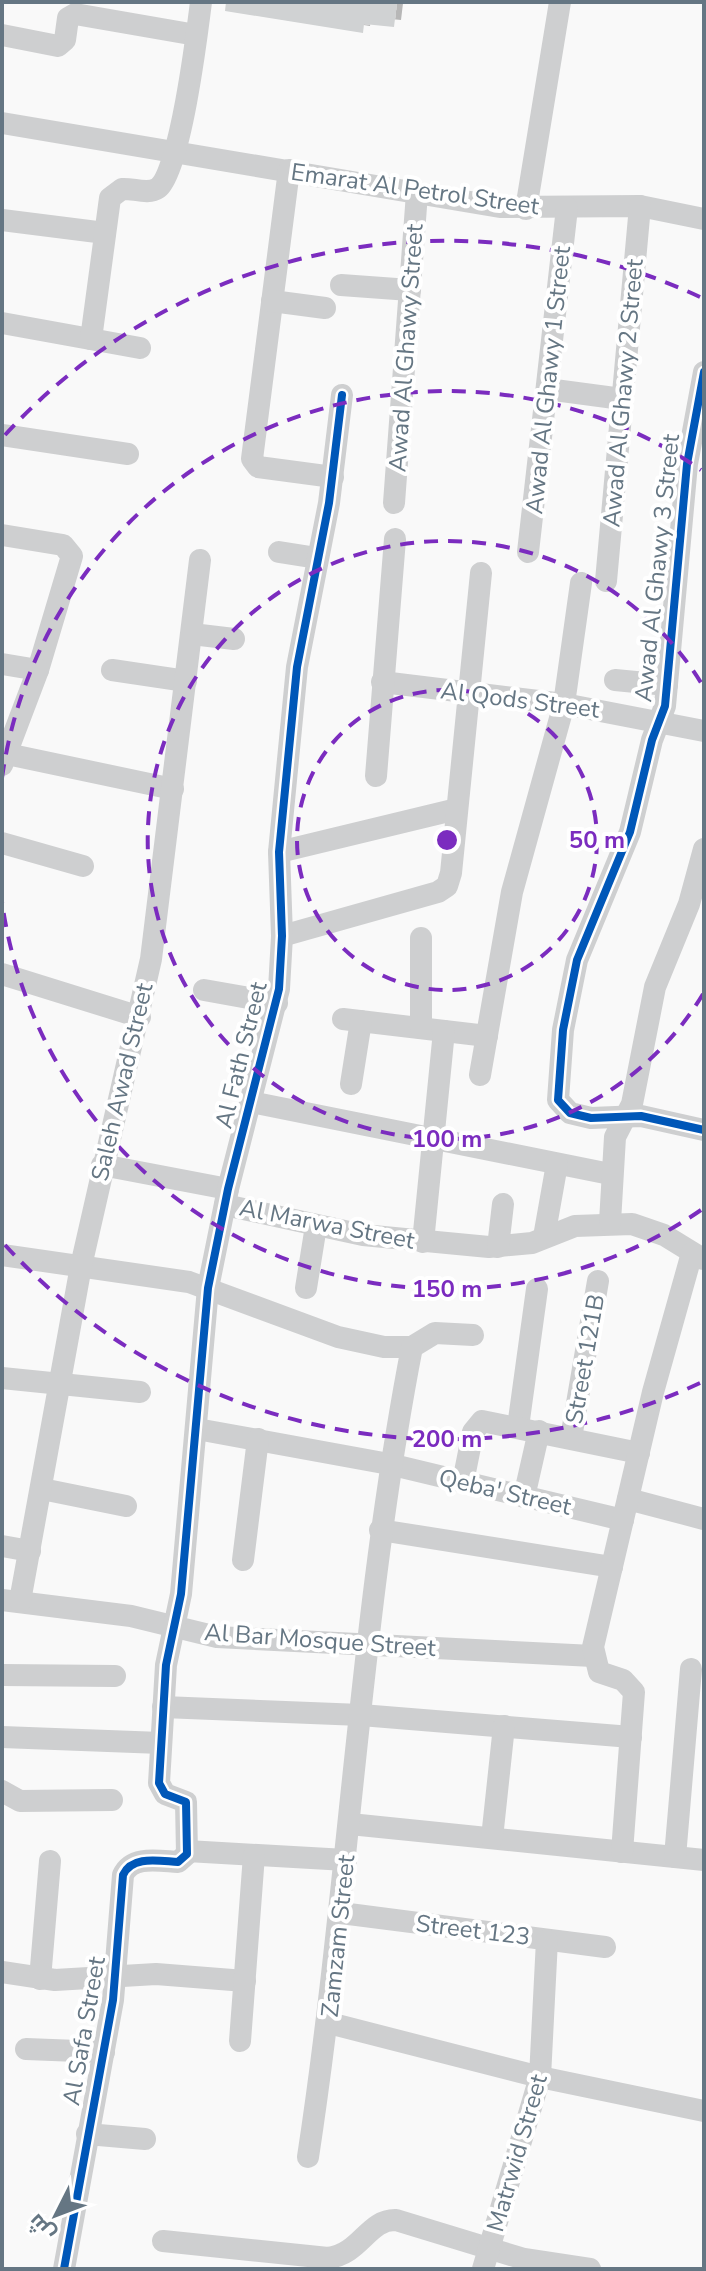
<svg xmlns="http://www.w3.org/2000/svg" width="706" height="2271" font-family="'Nunito Sans',Cairo,sans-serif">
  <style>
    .building { fill: #d0d2d3; filter: url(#shadow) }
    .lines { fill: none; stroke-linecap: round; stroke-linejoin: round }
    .minor { stroke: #cecfd0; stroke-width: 22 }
    .cycleway-casing { stroke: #fff; stroke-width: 13 }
    .cycleway { stroke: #0057b8; stroke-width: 8 }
    .ring { fill: none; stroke: #7b2cbf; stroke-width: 4; stroke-dasharray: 14 10 }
    .labels { text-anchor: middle; stroke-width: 8; stroke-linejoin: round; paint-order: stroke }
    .street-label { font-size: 24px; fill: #657683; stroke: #fff }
    .centre { fill: #7b2cbf; stroke: #fff; stroke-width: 4 }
    .ring-label { font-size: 24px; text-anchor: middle; font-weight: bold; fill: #7b2cbf; stroke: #fff; stroke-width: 8; stroke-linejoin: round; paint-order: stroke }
  </style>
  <defs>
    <filter id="shadow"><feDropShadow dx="7" dy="-7" stdDeviation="0" flood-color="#0004"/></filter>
  </defs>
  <rect width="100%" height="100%" fill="#f9f9f9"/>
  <path class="building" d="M226,2H397L394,27L364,24L363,33L225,11Z"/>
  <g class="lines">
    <g class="minor">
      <path d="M2,35L58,46L65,40L68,18L75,14L196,35"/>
      <path d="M2,123L500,207L640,206L704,219"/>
      <path d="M289,170L252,459L258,467L333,477"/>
      <path d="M526,209L560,2"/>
      <path d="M2,220L105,233"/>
      <path d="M341,285L410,290"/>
      <path d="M272,301L325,308"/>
      <path d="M2,323L140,348"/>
      <path d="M91,339L110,198L122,189C133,188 148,195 158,188C180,172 197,34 201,2"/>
      <path d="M704,372L687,464L665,706L652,740L630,832L577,960L563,1030L558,1100L570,1113L591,1118L641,1116L704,1130"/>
      <path d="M547,389L622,399"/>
      <path d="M2,435L128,454"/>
      <path d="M394,503L417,193"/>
      <path d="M2,535L63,545L72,556L38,670L2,765"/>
      <path d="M279,552L317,558"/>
      <path d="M528,552L567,208"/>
      <path d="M606,581L640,206"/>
      <path d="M192,634L234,639"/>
      <path d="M2,664L38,670"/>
      <path d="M112,670L186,681"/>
      <path d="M615,680L667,685"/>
      <path d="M382,682L564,704L704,731"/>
      <path d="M7,754L173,789"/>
      <path d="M376,776L395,539"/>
      <path d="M2,843L83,866"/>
      <path d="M279,852L457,809"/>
      <path d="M282,936L438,892L447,886L451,873L481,573"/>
      <path d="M2,974L140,1017"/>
      <path d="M204,990L277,1003"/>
      <path d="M343,1019L487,1036"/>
      <path d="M421,1028V938"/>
      <path d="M480,1075L512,892L564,704L581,583"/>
      <path d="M351,1084L361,1021"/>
      <path d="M251,1102L610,1174"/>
      <path d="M102,1165L228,1189"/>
      <path d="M225,1205L363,1235L489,1247L532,1243L575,1226L632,1224L664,1235L703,1259"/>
      <path d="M610,1222L615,1137L632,1104L655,987L689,904L704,849"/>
      <path d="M544,1237L557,1164"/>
      <path d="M423,1242L444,1031"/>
      <path d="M498,1247L503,1204"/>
      <path d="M2,1255L189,1282L338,1337L384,1347H412L435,1333L473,1335"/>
      <path d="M306,1288L316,1226"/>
      <path d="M2,1378L140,1392"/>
      <path d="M518,1427L537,1289"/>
      <path d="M197,1429L389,1464L623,1520"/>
      <path d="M571,1438L598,1281"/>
      <path d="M463,1482L473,1432L482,1421L639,1453"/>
      <path d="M42,1489L126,1506"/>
      <path d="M524,1497L539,1431"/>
      <path d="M628,1499L704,1519"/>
      <path d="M380,1530L612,1567"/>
      <path d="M2,1546L30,1551"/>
      <path d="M243,1560L258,1439"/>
      <path d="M2,1600L131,1616L217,1637L593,1656"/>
      <path d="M20,1601L81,1266L151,959L200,560"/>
      <path d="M2,1675L115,1676"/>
      <path d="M163,1707L361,1715L631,1737"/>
      <path d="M2,1737L161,1743"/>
      <path d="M2,1791L20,1801L112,1800"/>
      <path d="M350,1824L704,1860"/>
      <path d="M492,1838L504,1726"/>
      <path d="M187,1851L346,1860"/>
      <path d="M622,1852L634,1692L623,1680L599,1672L593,1647L653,1392L692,1253"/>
      <path d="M675,1857L691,1669"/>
      <path d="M341,1913L605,1947"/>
      <path d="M2,1972L55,1980L156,1974L245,1981"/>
      <path d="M40,1979L50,1861"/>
      <path d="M329,2023L540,2077L704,2111"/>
      <path d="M240,2041L254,1855"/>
      <path d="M26,2049L104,2052"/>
      <path d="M87,2134L145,2139"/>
      <path d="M308,2157C349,1888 360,1615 412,1347"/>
      <path d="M163,2241L328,2258C361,2254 368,2219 396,2220L524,2259L590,2269"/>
      <path d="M64,2269L113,2000L123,1875C132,1855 159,1861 178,1862L187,1854L186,1802L165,1794L159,1783L166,1665L181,1594L208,1288L228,1189L279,989L282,936L279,852L297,667L329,503L342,395"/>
      <path d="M483,2269L540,2077L547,1940"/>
    </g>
    <g class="cycleway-casing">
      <g id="cycleway">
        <path d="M704,372L687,464L665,706L652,740L630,832L577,960L563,1030L558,1100L570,1113L591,1118L641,1116L704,1130"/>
        <path d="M64,2269L113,2000L123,1875C132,1855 159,1861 178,1862L187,1854L186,1802L165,1794L159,1783L166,1665L181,1594L208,1288L228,1189L279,989L282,936L279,852L297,667L329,503L342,395"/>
      </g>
    </g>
    <use href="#cycleway" class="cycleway"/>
  </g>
  <g class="ring">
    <circle cx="447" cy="840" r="150"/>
    <path d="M703 994A299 299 0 1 1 703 686"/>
    <path d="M701 1210A449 449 0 0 1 2 902M2 778A449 449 0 0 1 701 470"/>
    <path d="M700 1383A599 599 0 0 1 5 1245M5 435A599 599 0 0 1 700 297"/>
  </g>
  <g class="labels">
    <g class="street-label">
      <text transform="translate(415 189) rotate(8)" y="8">Emarat Al Petrol Street</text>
      <text transform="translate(406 348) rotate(-86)" y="8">Awad Al Ghawy Street</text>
      <text transform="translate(548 380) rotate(-84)" y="8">Awad Al Ghawy 1 Street</text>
      <text transform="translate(623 393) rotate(-85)" y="8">Awad Al Ghawy 2 Street</text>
      <text transform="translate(657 568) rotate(-84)" y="8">Awad Al Ghawy 3 Street</text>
      <text transform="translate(520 700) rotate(7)" y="8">Al Qods Street</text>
      <text transform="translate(241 1055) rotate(-76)" y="8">Al Fath Street</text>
      <text transform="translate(122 1082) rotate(-77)" y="8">Saleh Awad Street</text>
      <text transform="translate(327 1224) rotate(11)" y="8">Al Marwa Street</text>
      <text transform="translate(585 1359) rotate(-80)" y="8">Street 121B</text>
      <text transform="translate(505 1492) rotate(13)" y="8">Qeba' Street</text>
      <text transform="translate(320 1640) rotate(4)" y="8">Al Bar Mosque Street</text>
      <text transform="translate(473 1930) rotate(7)" y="8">Street 123</text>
      <text transform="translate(338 1936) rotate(-84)" y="8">Zamzam Street</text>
      <text transform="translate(84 2031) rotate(-80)" y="8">Al Safa Street</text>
      <text transform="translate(517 2153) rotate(-74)" y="8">Matrwid Street</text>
    </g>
  </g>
  <circle cx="447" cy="840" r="12" class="centre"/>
  <g class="ring-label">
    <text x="597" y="848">50 m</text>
    <text x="447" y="1147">100 m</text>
    <text x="447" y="1297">150 m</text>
    <text x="447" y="1447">200 m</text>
  </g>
  <rect width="706" height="2271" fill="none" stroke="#657683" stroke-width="8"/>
  <g transform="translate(56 2215) rotate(228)" stroke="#ffffff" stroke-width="6" paint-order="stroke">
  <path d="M0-6L14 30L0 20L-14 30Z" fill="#657683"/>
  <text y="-12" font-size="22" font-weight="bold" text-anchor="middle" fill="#657683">ش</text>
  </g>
</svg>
